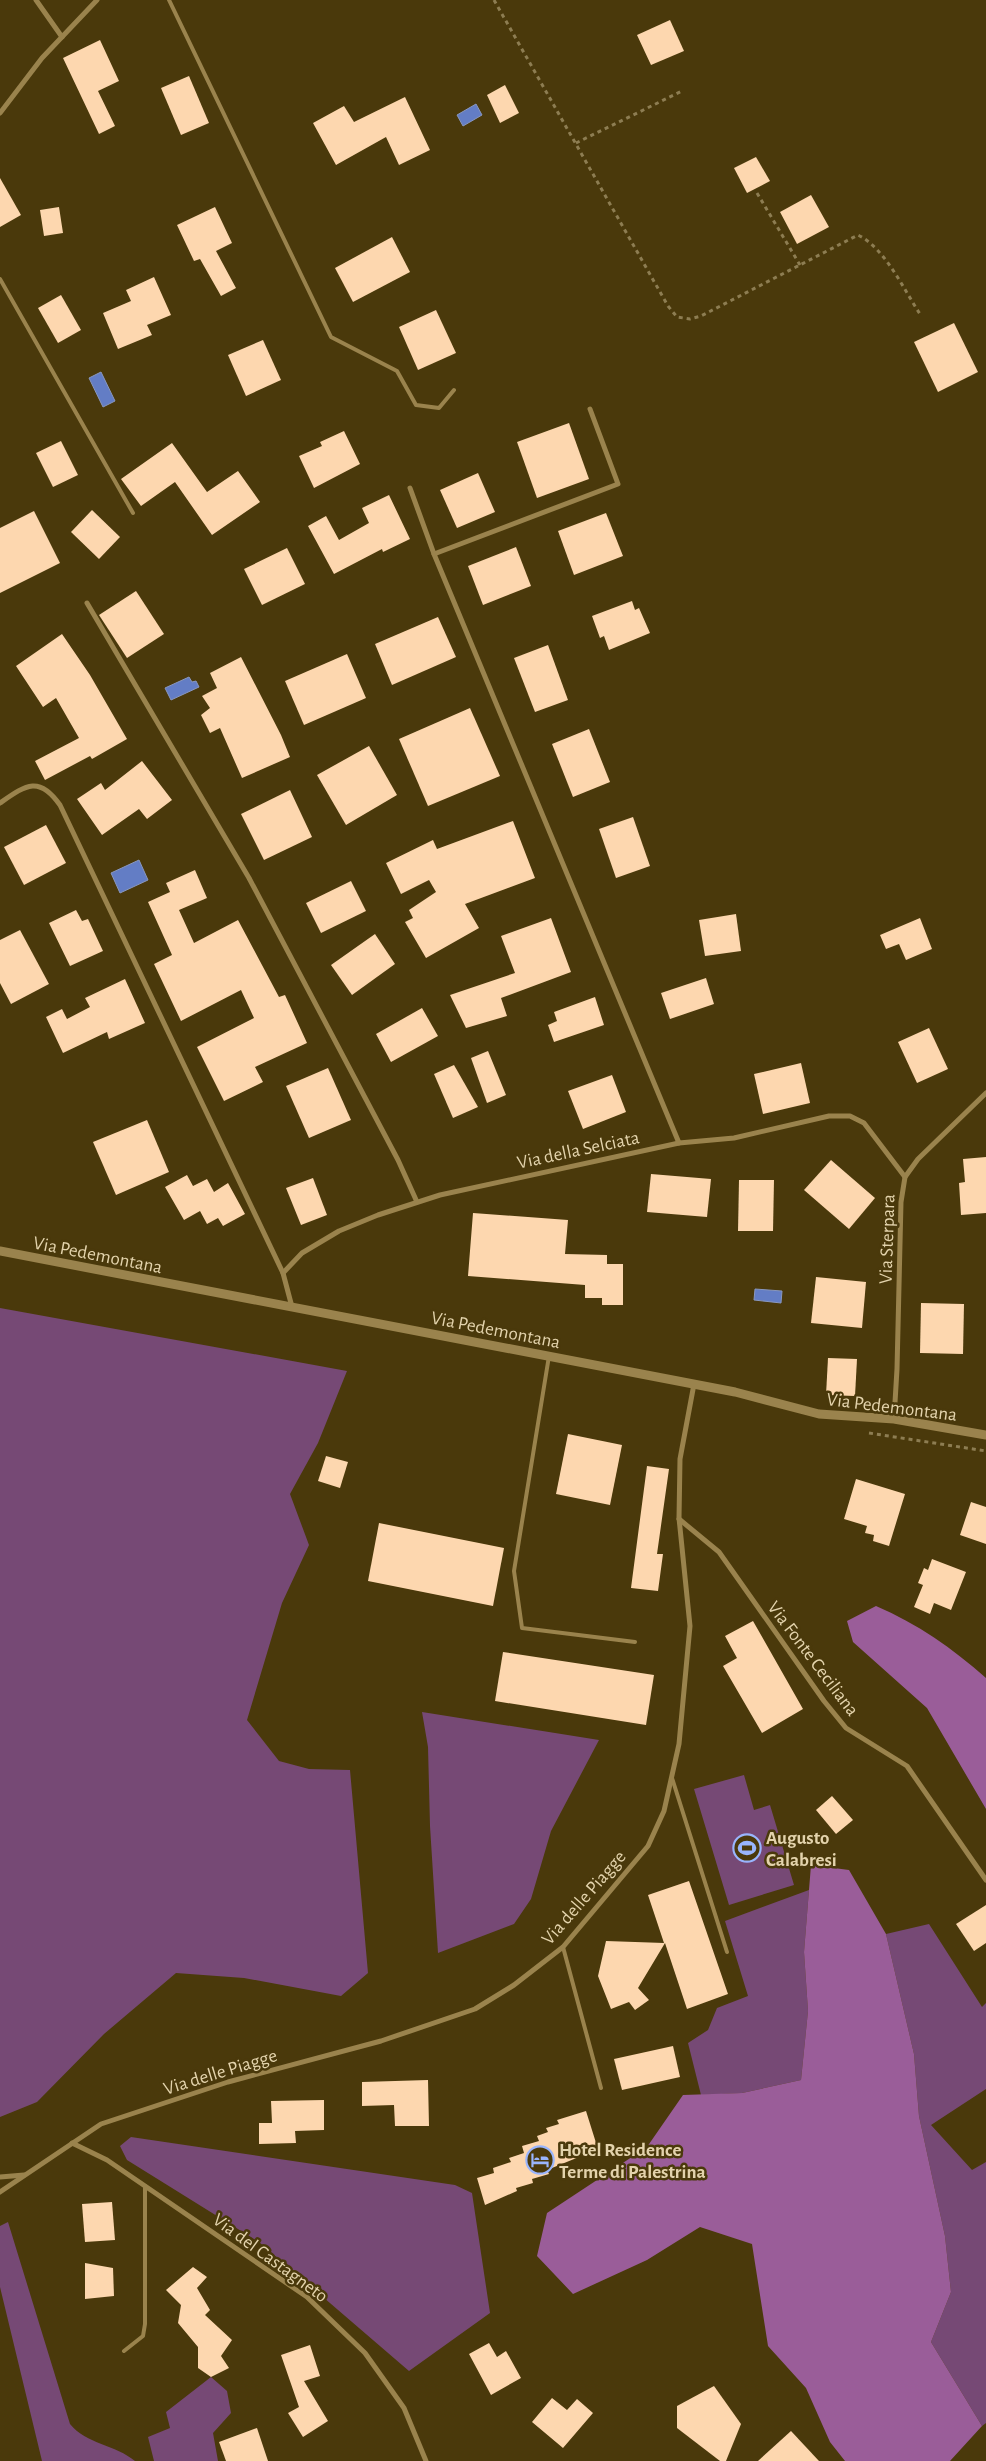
<svg xmlns="http://www.w3.org/2000/svg" width="986" height="2461" font-family="'Alegreya Sans',sans-serif">
  <style>
    .green { fill: #764975 }
    .forest { fill: #9a5d99 }
    .water { fill: #637dc5; stroke: #8997be }
    .building { fill: #fdd7af }
    .lines { fill: none; stroke-linecap: round; stroke-linejoin: round }
    .path { stroke: #8d7d52; stroke-width: 3; stroke-dasharray: 4 4; stroke-linecap: butt }
    .service { stroke: #9a834d; stroke-width: 4 }
    .minor { stroke: #9a834d; stroke-width: 5 }
    .tertiary { stroke: #9a834d; stroke-width: 9 }
    .labels { text-anchor: middle; stroke-width: 5; stroke-linejoin: round; paint-order: stroke }
    .street-label { font-size: 19px; fill: #e3d3ac; stroke: #4a390b }
    .poi-label { font-size: 19px; font-weight: bold; fill: #e3d3ac; stroke: #4a390b; text-anchor: start }
  </style>
  <rect width="100%" height="100%" fill="#4a390b"/>
  <g class="green">
    <path d="M0,1308L347,1371L318,1443L290,1494L309,1545L282,1603L247,1720L279,1761L309,1769L350,1770L368,1973L341,1996L244,1978L176,1973L104,2034L37,2102L0,2117Z"/>
    <path d="M422,1712L599,1740L551,1831L531,1899L514,1924L438,1953L430,1826L428,1747Z"/>
    <path d="M744,1775L754,1810L770,1805L794,1885L729,1905L694,1789Z"/>
    <path d="M809,1890L804,1952L808,2011L801,2080L742,2093L701,2095L688,2043L708,2030L717,2008L748,1996L725,1921Z"/>
    <path d="M929,1924L982,2007L986,2003V2089L931,2125L972,2170L986,2162V2423L982,2426L931,2342L951,2292L945,2236L919,2116L914,2054L886,1934Z"/>
    <path d="M131,2137L455,2185L472,2193L490,2313L409,2371L259,2242L127,2160L120,2146Z"/>
    <path d="M8,2222L70,2424C86,2444 116,2445 135,2461H42L0,2287V2226Z"/>
    <path d="M211,2377L227,2391L231,2413L213,2433L218,2461H154L148,2437L170,2428L166,2412Z"/>
  </g>
  <g class="forest">
    <path d="M876,1606C918,1624 952,1648 986,1678V1809L927,1708L853,1642L847,1621Z"/>
    <path d="M811,1865L849,1870L886,1934L914,2054L919,2116L945,2236L951,2292L931,2342L982,2426L950,2461H845L830,2442L806,2388L768,2346L752,2244L700,2227L647,2260L573,2294L537,2256L547,2213L647,2147L683,2095L742,2093L801,2080L808,2011L804,1952Z"/>
  </g>
  <g class="water">
    <path d="M476,104L482,115L463,126L457,115Z"/>
    <path d="M101,372L115,401L103,407L89,378Z"/>
    <path d="M189,677L192,682L196,681L199,687L171,700L165,688Z"/>
    <path d="M139,860L148,880L120,893L111,873Z"/>
    <path d="M755,1289L782,1291L781,1303L754,1300Z"/>
  </g>
  <g class="building">
    <path d="M670,20L684,51L651,65L637,35Z"/>
    <path d="M100,40L119,81L98,91L115,126L99,134L63,58Z"/>
    <path d="M189,76L209,123L181,135L161,88Z"/>
    <path d="M505,85L519,113L500,123L487,95Z"/>
    <path d="M405,97L430,150L399,165L386,137L336,165L313,123L344,106L354,122Z"/>
    <path d="M756,157L770,181L747,193L734,168Z"/>
    <path d="M0,178L21,215L0,227Z"/>
    <path d="M811,195L829,227L797,244L780,212Z"/>
    <path d="M59,207L63,233L44,236L40,210Z"/>
    <path d="M215,207L232,243L216,251L236,288L221,296L200,259L194,261L177,225Z"/>
    <path d="M392,237L410,272L353,302L335,268Z"/>
    <path d="M154,277L171,315L147,325L152,335L118,349L103,313L131,301L126,290Z"/>
    <path d="M61,295L81,330L58,343L38,308Z"/>
    <path d="M436,310L456,353L418,370L399,327Z"/>
    <path d="M954,323L978,372L938,392L914,342Z"/>
    <path d="M263,340L281,380L246,396L228,355Z"/>
    <path d="M569,423L589,479L537,498L517,442Z"/>
    <path d="M344,431L360,464L314,488L299,456L322,446L320,442Z"/>
    <path d="M61,441L78,475L53,487L36,453Z"/>
    <path d="M172,443L207,492L238,471L260,502L212,535L175,482L141,506L121,479Z"/>
    <path d="M478,473L495,512L457,528L440,490Z"/>
    <path d="M389,495L410,539L383,552L382,549L334,574L308,526L326,516L339,540L369,523L362,508Z"/>
    <path d="M92,510L120,537L99,559L71,532Z"/>
    <path d="M34,511L60,563L0,593V528Z"/>
    <path d="M606,513L623,556L574,575L558,531Z"/>
    <path d="M516,547L531,586L483,605L468,566Z"/>
    <path d="M287,548L305,584L262,605L244,569Z"/>
    <path d="M136,591L164,634L127,658L99,615Z"/>
    <path d="M632,601L635,610L639,608L650,633L609,650L604,636L600,638L592,616Z"/>
    <path d="M438,617L456,657L392,685L375,644Z"/>
    <path d="M62,634L90,675L127,739L92,759L90,756L45,780L35,761L79,738L56,698L43,707L16,666Z"/>
    <path d="M548,645L568,700L535,712L514,658Z"/>
    <path d="M347,654L366,698L304,725L285,681Z"/>
    <path d="M241,657L281,735L290,757L242,778L220,728L210,733L201,715L210,708L202,696L217,688L210,673Z"/>
    <path d="M470,708L500,776L428,806L399,739Z"/>
    <path d="M589,729L610,782L573,797L552,744Z"/>
    <path d="M369,746L397,795L346,825L317,775Z"/>
    <path d="M142,761L172,800L147,819L139,809L102,835L77,799L101,783L105,790Z"/>
    <path d="M290,790L312,837L264,860L241,814Z"/>
    <path d="M633,817L650,866L616,878L599,829Z"/>
    <path d="M513,821L535,878L465,904L479,928L426,958L405,922L413,918L409,910L436,892L429,880L401,894L386,863L433,840L437,849Z"/>
    <path d="M46,825L66,863L24,885L4,847Z"/>
    <path d="M195,870L207,898L179,910L194,943L238,920L279,997L285,995L307,1043L255,1067L263,1082L224,1101L197,1047L254,1018L241,990L181,1021L154,964L172,955L148,902L170,892L166,883Z"/>
    <path d="M351,881L366,911L321,933L306,903Z"/>
    <path d="M76,910L82,921L88,919L103,951L70,966L49,923Z"/>
    <path d="M736,914L741,951L705,956L699,920Z"/>
    <path d="M551,918L571,972L501,998L507,1016L466,1028L450,995L515,973L501,936Z"/>
    <path d="M920,918L932,949L906,960L899,944L886,949L880,935Z"/>
    <path d="M20,930L49,984L11,1004L0,983V940Z"/>
    <path d="M375,934L395,964L352,995L331,965Z"/>
    <path d="M706,978L714,1004L670,1019L661,993Z"/>
    <path d="M125,979L145,1023L109,1039L107,1032L63,1053L46,1017L62,1009L67,1019L90,1007L85,998Z"/>
    <path d="M595,997L604,1025L554,1042L548,1025L557,1021L554,1012Z"/>
    <path d="M422,1008L438,1036L391,1062L376,1034Z"/>
    <path d="M929,1028L948,1069L917,1083L898,1042Z"/>
    <path d="M488,1051L506,1095L487,1103L471,1058Z"/>
    <path d="M801,1063L810,1103L763,1114L754,1074Z"/>
    <path d="M454,1065L478,1107L453,1118L434,1074Z"/>
    <path d="M328,1068L351,1120L309,1138L286,1086Z"/>
    <path d="M612,1075L626,1112L583,1129L568,1091Z"/>
    <path d="M147,1120L169,1172L116,1195L93,1142Z"/>
    <path d="M986,1157V1213L961,1215L959,1183L965,1182L963,1159Z"/>
    <path d="M831,1160L875,1198L849,1229L804,1190Z"/>
    <path d="M651,1174L711,1179L707,1217L647,1212Z"/>
    <path d="M187,1175L193,1186L207,1179L214,1192L228,1183L245,1214L223,1226L218,1218L207,1224L200,1211L184,1220L165,1187Z"/>
    <path d="M313,1178L327,1215L301,1225L286,1188Z"/>
    <path d="M739,1180H774L773,1231H738Z"/>
    <path d="M473,1213L568,1220L565,1254L607,1255V1264H623V1305H602V1298H585V1285L468,1276Z"/>
    <path d="M816,1277L866,1282L862,1328L811,1323Z"/>
    <path d="M921,1303L964,1304L963,1354L920,1353Z"/>
    <path d="M828,1358L857,1359L855,1396L826,1395Z"/>
    <path d="M568,1434L622,1445L610,1505L556,1494Z"/>
    <path d="M326,1456L348,1462L340,1488L318,1481Z"/>
    <path d="M647,1466L669,1469L657,1554H663L658,1591L631,1588Z"/>
    <path d="M856,1479L905,1494L889,1546L873,1541L874,1535L865,1533L867,1526L844,1519Z"/>
    <path d="M971,1502L986,1507V1544L960,1535Z"/>
    <path d="M379,1523L504,1548L493,1606L368,1581Z"/>
    <path d="M932,1559L966,1572L951,1610L934,1603L930,1614L914,1607L923,1585L918,1583L924,1568L928,1570Z"/>
    <path d="M753,1621L803,1709L762,1733L723,1666L737,1658L725,1636Z"/>
    <path d="M503,1652L654,1675L646,1725L495,1701Z"/>
    <path d="M832,1796L853,1820L836,1834L816,1810Z"/>
    <path d="M689,1881L728,1994L687,2009L665,1943L638,1988L649,2000L635,2010L629,2002L611,2009L598,1976L606,1941L664,1943L648,1895Z"/>
    <path d="M986,1905V1943L974,1951L956,1924Z"/>
    <path d="M673,2046L680,2077L622,2090L614,2059Z"/>
    <path d="M428,2080L429,2126H395L394,2105L362,2106V2082Z"/>
    <path d="M324,2100V2130L295,2131L296,2143L259,2144V2123H272L271,2101Z"/>
    <path d="M586,2111L597,2146L578,2152L579,2157L547,2170L549,2174L532,2179L533,2183L516,2188L517,2191L485,2205L477,2178L494,2173L493,2168L511,2162L509,2158L524,2153L522,2146L539,2141L537,2136L548,2132L546,2128L559,2124L557,2120Z"/>
    <path d="M112,2202L115,2240L85,2242L82,2204Z"/>
    <path d="M85,2263L113,2268L114,2296L85,2299Z"/>
    <path d="M193,2267L207,2277L197,2288L210,2310L205,2315L232,2340L221,2356L229,2368L211,2377L198,2368V2347L178,2323L181,2305L166,2290Z"/>
    <path d="M489,2343L497,2357L506,2351L521,2378L491,2395L469,2354Z"/>
    <path d="M310,2345L320,2376L304,2381L328,2421L303,2437L288,2413L299,2407L281,2355Z"/>
    <path d="M714,2386L741,2424L726,2461H720L677,2428V2406Z"/>
    <path d="M552,2398L567,2410L577,2399L593,2413L563,2448L532,2422Z"/>
    <path d="M257,2428L268,2461H226L219,2442Z"/>
    <path d="M791,2431L819,2461H758Z"/>
  </g>
  <g class="lines">
    <g class="path">
      <path d="M494,0L668,306L677,317L690,319L701,316L858,235C885,248 904,290 920,314"/>
      <path d="M576,143L682,91"/>
      <path d="M757,193L800,265"/>
      <path d="M869,1433L986,1451"/>
    </g>
    <g class="service">
      <path d="M169,0L331,337L397,371L416,405L439,408L454,390"/>
      <path d="M0,279L133,513"/>
      <path d="M549,1356L514,1571L522,1628L635,1642"/>
      <path d="M672,1778L727,1952"/>
      <path d="M563,1947L601,2088"/>
      <path d="M124,2351L143,2336L145,2324V2186"/>
    </g>
    <g class="minor">
      <path d="M36,0L62,37"/>
      <path d="M0,113L42,58L97,0"/>
      <path d="M410,488L434,554L679,1143"/>
      <path d="M434,554L618,484L590,409"/>
      <path d="M87,603L249,878L398,1160L417,1202"/>
      <path d="M0,803C26,785 39,775 60,805L283,1273"/>
      <path d="M292,1307L283,1273L302,1253L339,1231L378,1215L440,1195L679,1143L734,1138L829,1116H850L864,1123L905,1177"/>
      <path d="M894,1419L897,1369L901,1202L905,1177L918,1159L986,1093"/>
      <path d="M679,1519L719,1552L824,1701L846,1728L907,1766L986,1880"/>
      <path d="M72,2143L107,2160L307,2297L365,2353L404,2408L426,2461"/>
      <path d="M0,2177L24,2175"/>
      <path d="M0,2192L101,2124L228,2082L381,2041L475,2009L514,1985L563,1947L648,1846L664,1811L679,1744L690,1626L679,1518L680,1459L694,1384"/>
    </g>
    <path class="tertiary" d="M0,1251L735,1392L819,1414L894,1419L986,1435"/>
  </g>
  <defs>
    <g id="stadium-ring" transform="scale(1.4375)"><circle r="9.5" fill="#4a390b" stroke="#99b5fd" stroke-width="1.5"/><path d="M0-5a6.5 5 0 1 0 0 10a6.5 5 0 1 0 0-10ZM-3.5-1.8h7v3.6h-7Z" fill="#99b5fd"/></g>
    <g id="hotel-ring" transform="scale(1.4375)"><circle r="9.5" fill="#4a390b" stroke="#99b5fd" stroke-width="1.5"/><path d="M-6-4.5h1.5V1H6V5H4.5V3h-9V5H-6ZM-4 0a1.8 1.8 0 1 1 3.6 0ZM.5 0V-2.5h3Q6-2.5 6 0Z" fill="#99b5fd"/></g>
  </defs>
  <g fill-rule="evenodd">
    <use href="#stadium-ring" x="747" y="1848"/>
    <use href="#hotel-ring" x="540" y="2160"/>
  </g>
  <g class="labels">
    <g class="street-label">
      <text transform="translate(578 1149) rotate(-12)" y="7">Via della Selciata</text>
      <text transform="translate(886 1239) rotate(-88)" y="7">Via Sterpara</text>
      <text transform="translate(98 1254) rotate(11)" y="7">Via Pedemontana</text>
      <text transform="translate(496 1329) rotate(11)" y="7">Via Pedemontana</text>
      <text transform="translate(892 1406) rotate(7)" y="7">Via Pedemontana</text>
      <text transform="translate(814 1658) rotate(53)" y="7">Via Fonte Ceciliana</text>
      <text transform="translate(583 1897) rotate(-49)" y="7">Via delle Piagge</text>
      <text transform="translate(220 2071) rotate(-17)" y="7">Via delle Piagge</text>
      <text transform="translate(271 2257) rotate(36)" y="7">Via del Castagneto</text>
    </g>
    <g class="poi-label">
      <text x="766" y="1844">Augusto<tspan x="766" dy="22">Calabresi</tspan></text>
      <text x="559" y="2156">Hotel Residence<tspan x="559" dy="22">Terme di Palestrina</tspan></text>
    </g>
  </g>
</svg>
